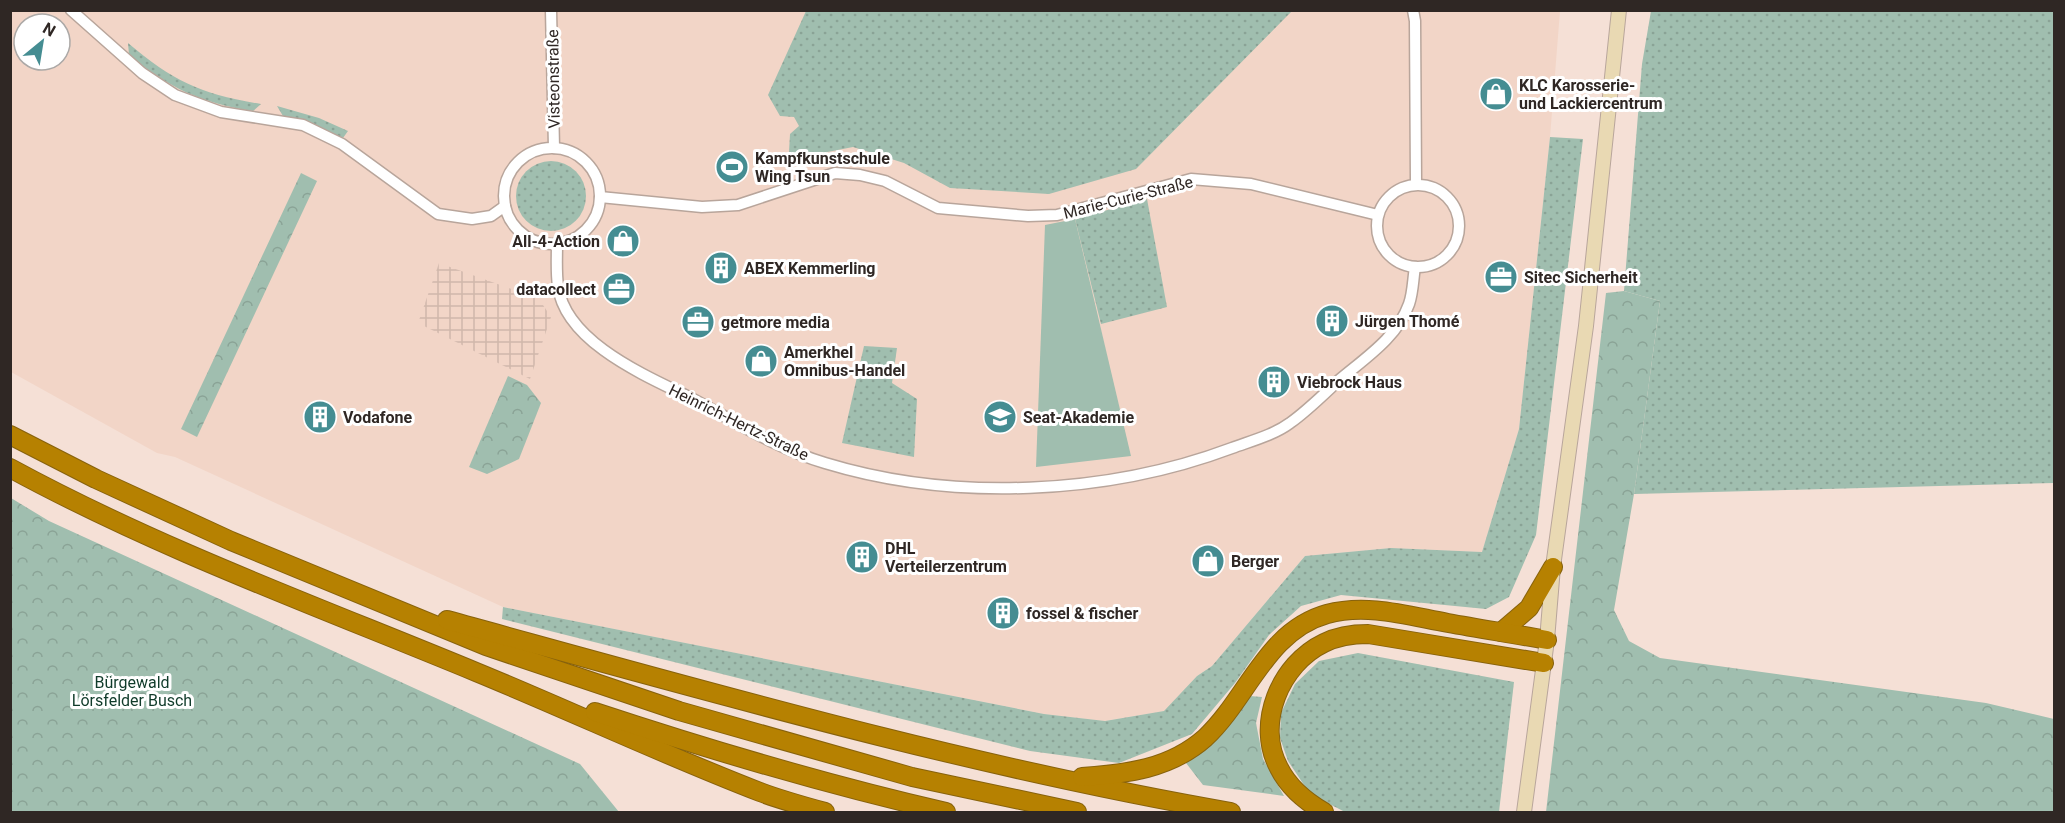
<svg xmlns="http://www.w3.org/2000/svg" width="2065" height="823" font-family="Roboto,sans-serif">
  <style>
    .built { fill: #f2d5c7; fill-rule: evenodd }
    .industrial { fill: url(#industrial-grid) }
    .grass { fill: url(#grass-dots) }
    .forest { fill: url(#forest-crowns) }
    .green { fill: #a0beaf }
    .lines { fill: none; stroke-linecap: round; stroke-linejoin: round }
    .minor-casing { stroke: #b8a59b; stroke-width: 13 }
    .secondary-casing { stroke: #b8a59b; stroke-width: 16 }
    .motorway-casing { stroke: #87620d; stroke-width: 20 }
    .minor { stroke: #fff; stroke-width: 10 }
    .secondary { stroke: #e9d9b3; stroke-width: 14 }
    .motorway { stroke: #b68101; stroke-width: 18 }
    .labels { text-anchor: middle; stroke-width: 6; stroke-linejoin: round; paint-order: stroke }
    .street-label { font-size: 16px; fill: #2f2724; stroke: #fff }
    .poi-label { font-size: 16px; font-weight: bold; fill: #2f2724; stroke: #fff; text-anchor: start }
    .park-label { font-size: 16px; fill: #103b2a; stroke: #fff }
  </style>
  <defs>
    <pattern id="industrial-grid" width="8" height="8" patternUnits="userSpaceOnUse" patternTransform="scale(1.5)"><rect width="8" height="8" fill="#f2d5c7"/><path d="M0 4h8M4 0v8" fill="none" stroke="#d0b7ab"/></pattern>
    <pattern id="grass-dots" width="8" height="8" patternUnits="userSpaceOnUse" patternTransform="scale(1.5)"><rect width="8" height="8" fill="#a0beaf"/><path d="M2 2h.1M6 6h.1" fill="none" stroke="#8aa396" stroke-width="1.8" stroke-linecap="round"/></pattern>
    <pattern id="forest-crowns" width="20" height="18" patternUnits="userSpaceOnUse" patternTransform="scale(1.5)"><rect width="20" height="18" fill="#a0beaf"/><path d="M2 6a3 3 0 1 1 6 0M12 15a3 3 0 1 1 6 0" fill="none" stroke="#8aa396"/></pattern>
  </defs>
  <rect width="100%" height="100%" fill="#f5e0d6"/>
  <path class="built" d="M11,11H1560L1550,137L1519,429L1482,552L1391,548L1305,556L1212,666L1197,676L1165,711L1104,721L1044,714L503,607L175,457L157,453L11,372ZM24,24H60V60H24Z"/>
  <path class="industrial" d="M439,263L539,299L551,317L530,379L418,323Z"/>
  <g class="grass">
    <path d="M806,11V10L1292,11L1136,169L1049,194L950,188L904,163L853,147L802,157L789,152L790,134L799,126L794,117L780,116L768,95Z"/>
    <path d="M1651,11H2054V483L1634,494L1660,301L1624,291L1642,64Z"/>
    <path d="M128,43C174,82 201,94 261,104L253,111C201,103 169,88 129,55Z"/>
    <path d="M277,106L319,118L348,131L343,138L305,121L283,116Z"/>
    <path d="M1550,137L1583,139L1536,535L1509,597L1486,609L1341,595L1301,606L1269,635L1235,683L1192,734L1119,763L1030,751L502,619L503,607L1044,714L1105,721L1164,711L1197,676L1212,666L1305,556L1391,548L1482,552L1519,429Z"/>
    <circle cx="551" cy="196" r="35"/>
    <path d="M1147,199L1167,307L1101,324L1075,219Z"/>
    <path d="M864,346L897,348L892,383L917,399L914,457L842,443Z"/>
    <path d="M1358,653L1514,682L1499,812H1345L1310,794L1288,761L1280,738L1281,713L1295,684L1319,661Z"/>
  </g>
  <g class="forest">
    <path d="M301,173L317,181L197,437L181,429Z"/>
    <path d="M1624,291L1660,301L1634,494L1614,610L1629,641L1660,658L1986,703L2054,719V812H1546L1606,293Z"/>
    <path d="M508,376L527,385L541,403L519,459L487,474L469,467Z"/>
    <path d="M11,498L49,521L580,764L619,812H11Z"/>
    <path d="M1250,696L1262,697L1256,723L1263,759L1284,796L1203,785L1186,763L1224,729Z"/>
  </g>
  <path class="green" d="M1075,219L1131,456L1036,467L1045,225Z"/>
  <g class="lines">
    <g class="minor-casing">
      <g id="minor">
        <path d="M71,10L142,73L175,95L221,112L303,125L342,144L438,214L472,219L491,216L505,206"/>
        <path d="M551,10L554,148"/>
        <path d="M1413,10L1415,21L1416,184"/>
        <circle cx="552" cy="196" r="48"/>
        <circle cx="1418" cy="226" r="41"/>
        <path d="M600,197L702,207L738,205L835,173L860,175L885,181L938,208L1028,216L1057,215L1191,179L1251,184L1378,215"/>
        <path d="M557,244C557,258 556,272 558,286C565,342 646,376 691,398C734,421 778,449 825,463C953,502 1107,495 1232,448C1251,441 1274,435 1290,423C1307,411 1323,395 1338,381C1365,358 1397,338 1409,304C1413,293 1413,279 1415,267"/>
      </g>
    </g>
    <g class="secondary-casing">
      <path id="secondary" d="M1524,812L1547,640L1553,567L1586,326L1619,10"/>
    </g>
    <g class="motorway-casing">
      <g id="motorway">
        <path d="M10,435L96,479L231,541L486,646L679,711L912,777L1077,812"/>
        <path d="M10,468C159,549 319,607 476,672C571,711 664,755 760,792C781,800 803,806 825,812"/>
        <path d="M447,620C706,691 966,766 1231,812"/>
        <path d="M1501,632L1529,608L1553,567"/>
        <path d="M595,712C710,750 828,785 946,812"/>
        <path d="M1082,777C1126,774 1170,769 1205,738C1248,698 1266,631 1327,614C1367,603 1409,616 1448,623C1481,629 1514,634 1547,640"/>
        <path d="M1324,812C1305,801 1289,788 1279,768C1255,724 1280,664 1324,643C1338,636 1353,634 1368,634L1544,663"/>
      </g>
    </g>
    <use href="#minor" class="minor"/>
    <use href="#secondary" class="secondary"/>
    <use href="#motorway" class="motorway"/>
  </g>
  <defs>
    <g id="shop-disc" transform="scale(1.725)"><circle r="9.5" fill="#458d92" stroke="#fff"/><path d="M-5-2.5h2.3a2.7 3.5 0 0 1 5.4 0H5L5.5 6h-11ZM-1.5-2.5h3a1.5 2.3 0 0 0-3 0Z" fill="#fff"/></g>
    <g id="stadium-disc" transform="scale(1.725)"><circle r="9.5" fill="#458d92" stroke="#fff"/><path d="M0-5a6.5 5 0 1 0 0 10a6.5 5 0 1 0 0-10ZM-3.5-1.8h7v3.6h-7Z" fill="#fff"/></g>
    <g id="building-disc" transform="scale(1.725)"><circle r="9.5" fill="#458d92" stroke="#fff"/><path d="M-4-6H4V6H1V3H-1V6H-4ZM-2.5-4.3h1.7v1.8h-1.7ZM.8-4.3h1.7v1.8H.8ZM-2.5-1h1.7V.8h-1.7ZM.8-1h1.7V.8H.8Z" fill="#fff"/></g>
    <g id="office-disc" transform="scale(1.725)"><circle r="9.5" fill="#458d92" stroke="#fff"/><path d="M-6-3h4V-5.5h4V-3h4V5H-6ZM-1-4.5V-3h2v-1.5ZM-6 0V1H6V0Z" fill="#fff"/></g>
    <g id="school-disc" transform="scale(1.725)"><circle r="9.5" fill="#458d92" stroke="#fff"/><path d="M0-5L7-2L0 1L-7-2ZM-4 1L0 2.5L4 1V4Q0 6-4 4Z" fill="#fff"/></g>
  </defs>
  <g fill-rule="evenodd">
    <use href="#shop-disc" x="1496" y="94"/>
    <use href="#stadium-disc" x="732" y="167"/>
    <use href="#shop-disc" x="623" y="241"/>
    <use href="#building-disc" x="721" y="268"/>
    <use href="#office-disc" x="1501" y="277"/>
    <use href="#office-disc" x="619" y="289"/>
    <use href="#building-disc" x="1332" y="321"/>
    <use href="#office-disc" x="698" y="322"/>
    <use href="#shop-disc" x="761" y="361"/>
    <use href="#building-disc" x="1274" y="382"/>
    <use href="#building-disc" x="320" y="417"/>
    <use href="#school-disc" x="1000" y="417"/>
    <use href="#building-disc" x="862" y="557"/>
    <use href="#shop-disc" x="1208" y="561"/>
    <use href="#building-disc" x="1003" y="613"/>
  </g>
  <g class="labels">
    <g class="street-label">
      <text transform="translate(553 79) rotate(-91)" y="6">Visteonstraße</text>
      <text transform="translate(1128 197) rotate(-14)" y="6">Marie-Curie-Straße</text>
      <text transform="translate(739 422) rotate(26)" y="6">Heinrich-Hertz-Straße</text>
    </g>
    <g class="poi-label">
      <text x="1519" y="91">KLC Karosserie-<tspan x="1519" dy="18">und Lackiercentrum</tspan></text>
      <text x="755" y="164">Kampfkunstschule<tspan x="755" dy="18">Wing Tsun</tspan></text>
      <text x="600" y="247" text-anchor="end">All-4-Action</text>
      <text x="744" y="274">ABEX Kemmerling</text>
      <text x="1524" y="283">Sitec Sicherheit</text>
      <text x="596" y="295" text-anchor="end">datacollect</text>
      <text x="1355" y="327">Jürgen Thomé</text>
      <text x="721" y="328">getmore media</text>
      <text x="784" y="358">Amerkhel<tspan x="784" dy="18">Omnibus-Handel</tspan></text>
      <text x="1297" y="388">Viebrock Haus</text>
      <text x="343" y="423">Vodafone</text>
      <text x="1023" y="423">Seat-Akademie</text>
      <text x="885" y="554">DHL<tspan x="885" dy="18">Verteilerzentrum</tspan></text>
      <text x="1231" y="567">Berger</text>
      <text x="1026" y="619">fossel &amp; fischer</text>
    </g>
    <g class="park-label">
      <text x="132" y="688">Bürgewald<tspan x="132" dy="18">Lörsfelder Busch</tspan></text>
    </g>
  </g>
  <rect width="2065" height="823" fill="none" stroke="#2f2724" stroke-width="24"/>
  <g transform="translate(42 42) rotate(30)"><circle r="28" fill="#ffffff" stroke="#aca9a7" stroke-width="1.5"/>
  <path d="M0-4.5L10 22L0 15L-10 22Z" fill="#458d92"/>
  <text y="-9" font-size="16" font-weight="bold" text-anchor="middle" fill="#2f2724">N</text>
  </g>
</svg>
